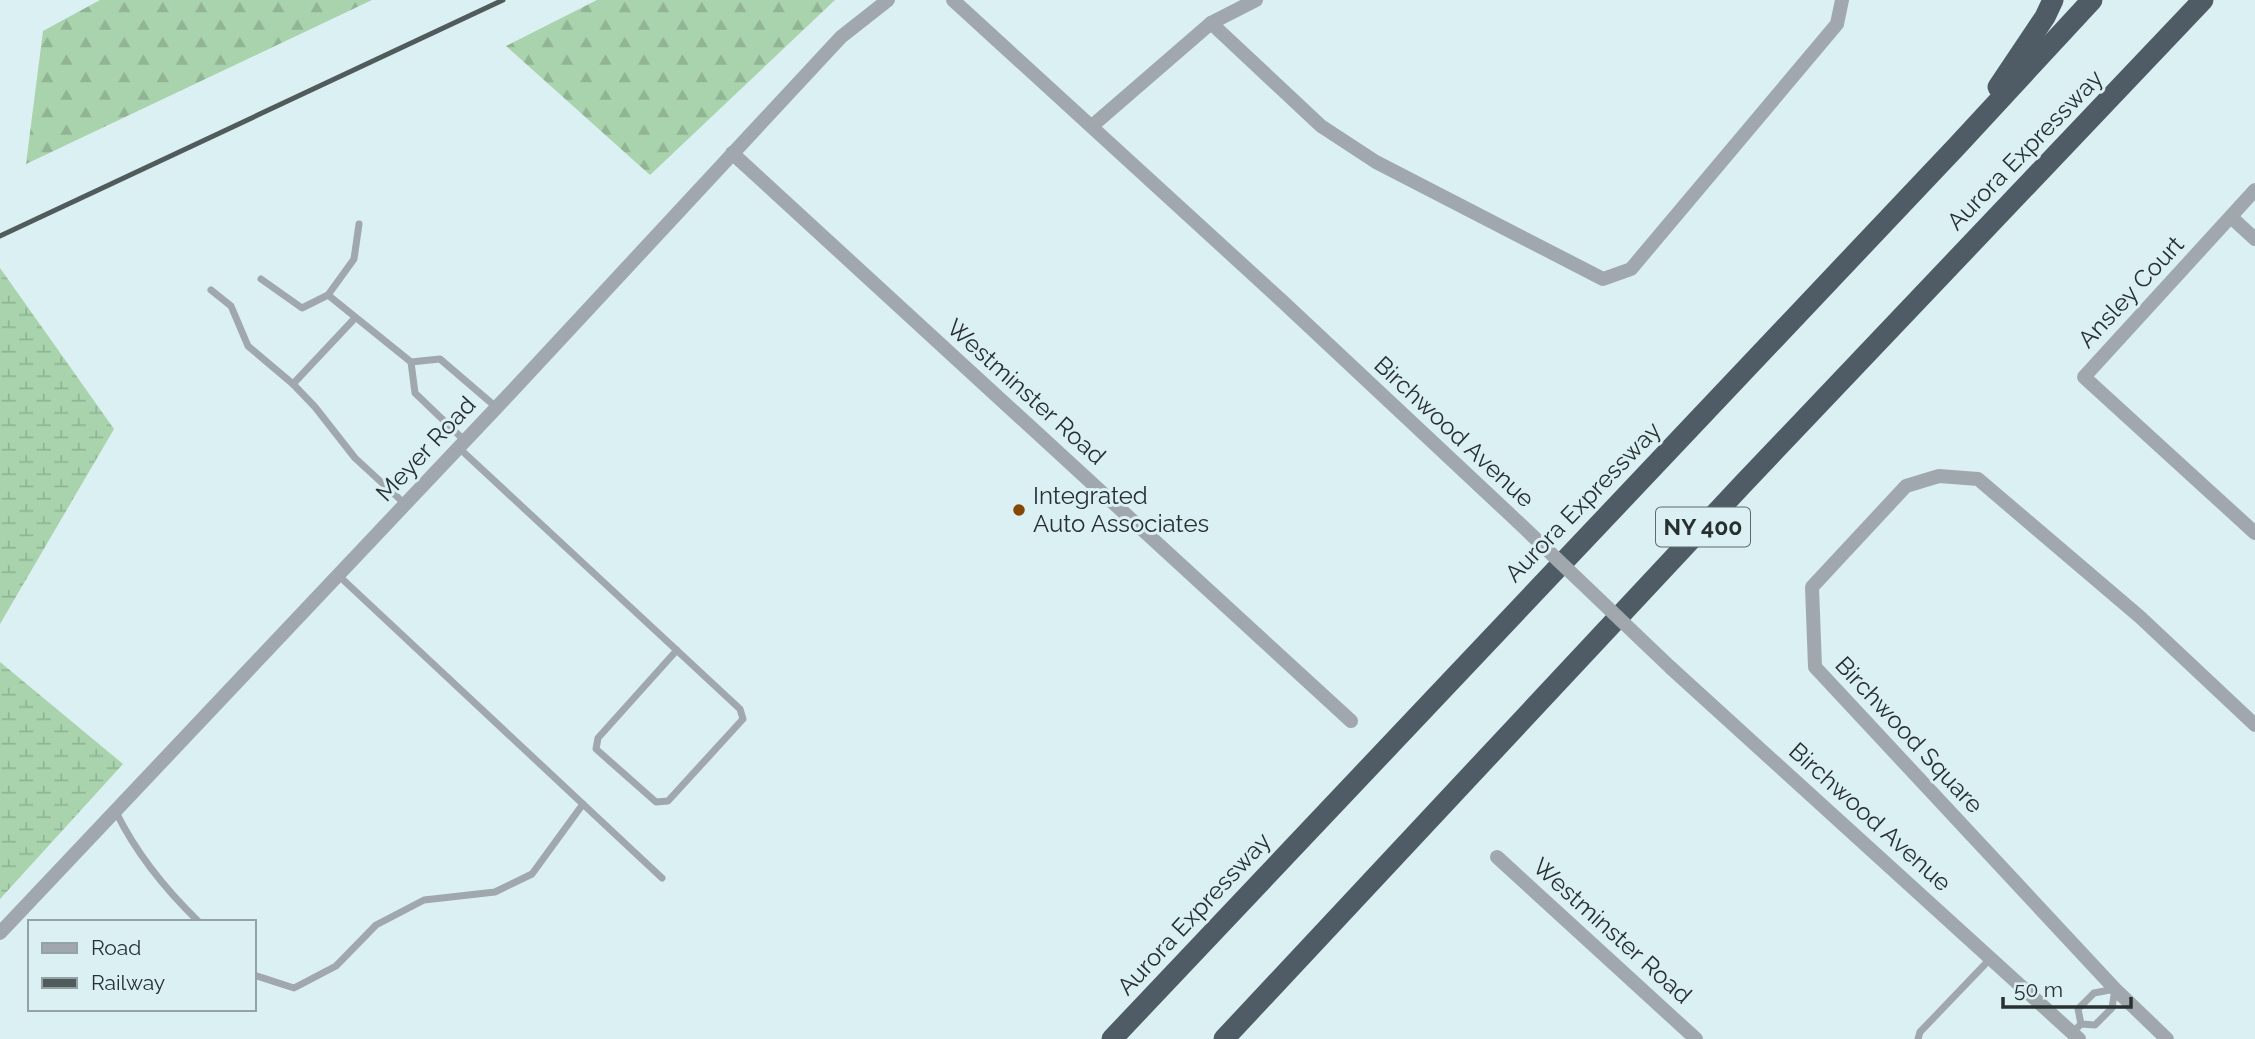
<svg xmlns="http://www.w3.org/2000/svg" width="2255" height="1039" font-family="Raleway,sans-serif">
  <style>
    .forest { fill: url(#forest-firs) }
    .wetland { fill: url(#wetland-marsh) }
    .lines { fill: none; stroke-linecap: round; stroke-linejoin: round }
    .service { stroke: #a1a8ad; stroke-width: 7 }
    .minor { stroke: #a1a8ad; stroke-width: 14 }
    .motorway { stroke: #4f5c65; stroke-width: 21 }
    .rail { stroke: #505b5c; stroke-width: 5 }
    .minor-bridge { stroke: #a1a8ad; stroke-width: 14 }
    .poi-dot { fill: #854804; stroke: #dbf0f3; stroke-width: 2.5 }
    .labels { text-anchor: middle; stroke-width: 6; stroke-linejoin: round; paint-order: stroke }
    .shield { fill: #dbf0f3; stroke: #5e6a6b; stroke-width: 2 }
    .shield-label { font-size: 23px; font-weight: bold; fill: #283031 }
    .street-label { font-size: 24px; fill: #283031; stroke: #dbf0f3 }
    .poi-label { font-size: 24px; fill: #283031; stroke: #dbf0f3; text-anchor: start }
  </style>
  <defs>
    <pattern id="forest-firs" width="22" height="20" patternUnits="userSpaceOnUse" patternTransform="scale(1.75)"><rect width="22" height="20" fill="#a8d3ac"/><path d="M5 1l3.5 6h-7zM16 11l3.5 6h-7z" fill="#91b594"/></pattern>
    <pattern id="wetland-marsh" width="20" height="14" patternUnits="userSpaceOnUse" patternTransform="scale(1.75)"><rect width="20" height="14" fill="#a8d3ac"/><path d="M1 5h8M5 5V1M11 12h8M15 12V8" fill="none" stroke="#91b594"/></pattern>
  </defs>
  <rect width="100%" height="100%" fill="#dbf0f3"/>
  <g class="forest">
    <path d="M100,0H372L26,164L43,31Z"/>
    <path d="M597,0H835L650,175L506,46Z"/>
  </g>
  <g class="wetland">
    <path d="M0,268L114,429L0,624Z"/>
    <path d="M0,662L123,764L0,899Z"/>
  </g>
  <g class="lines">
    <g class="service">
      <path d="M261,279L302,308L328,295L411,362"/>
      <path d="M211,290L231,306L248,346L293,384L355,318"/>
      <path d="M328,295L354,259L359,224"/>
      <path d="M293,384L315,407L355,458L405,504"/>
      <path d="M465,441L415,393L411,362L440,359L496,407"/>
      <path d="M459,448L740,709L743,719L668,801L656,802L596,749L598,738L677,650"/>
      <path d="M338,575L662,878"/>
      <path d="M116,812C136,853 166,890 199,922"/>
      <path d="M254,975L294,988L336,966L376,925L424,900L495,892L532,874L583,804"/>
      <path d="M2072,1033L2081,1024L2078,1009L2094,993L2115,989L2112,1008L2095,1025L2081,1024"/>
      <path d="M1918,1039L1920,1032L1991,958"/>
    </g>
    <g class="minor">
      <path d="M953,0L1281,300L1518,522"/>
      <path d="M1211,23L1321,126L1376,162L1603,279L1631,269L1837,24L1842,0"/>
      <path d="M1092,126L1211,23L1256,0"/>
      <path d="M732,153L1351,721"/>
      <path d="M2255,190L2084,377L2255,533"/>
      <path d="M2231,217L2255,239"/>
      <path d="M1671,668L2079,1039"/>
      <path d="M1497,857L1696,1039"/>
      <path d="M0,933L514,389L841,37L888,0"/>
      <path d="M2167,1039L2115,989L1815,667L1812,587L1906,486L1939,476L1978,479L2140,617L2255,725"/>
    </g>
    <g class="motorway">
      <path d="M1998,87L2045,17L2053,0"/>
      <path d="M1112,1039L1957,146L2092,0"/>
      <path d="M1224,1039L1742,485L2203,0"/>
    </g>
    <path class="rail" d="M0,236L503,0"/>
    <path class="minor-bridge" d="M1518,522L1671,668"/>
  </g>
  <circle class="poi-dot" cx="1019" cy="510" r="7"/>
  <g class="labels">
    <rect class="shield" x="1656" y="507.5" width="94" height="39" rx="5"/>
    <g class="shield-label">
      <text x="1703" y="535">NY 400</text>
    </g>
    <g class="street-label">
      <text transform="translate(2025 150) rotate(-46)" y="8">Aurora Expressway</text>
      <text transform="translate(2131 292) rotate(-47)" y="8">Ansley Court</text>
      <text transform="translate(1026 392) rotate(42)" y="8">Westminster Road</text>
      <text transform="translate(1454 432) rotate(43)" y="8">Birchwood Avenue</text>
      <text transform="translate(426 449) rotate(-47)" y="8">Meyer Road</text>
      <text transform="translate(1583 502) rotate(-46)" y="8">Aurora Expressway</text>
      <text transform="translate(1909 735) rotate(47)" y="8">Birchwood Square</text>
      <text transform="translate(1870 817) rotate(42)" y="8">Birchwood Avenue</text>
      <text transform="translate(1194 914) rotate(-47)" y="8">Aurora Expressway</text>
      <text transform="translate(1612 931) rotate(42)" y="8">Westminster Road</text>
    </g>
    <g class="poi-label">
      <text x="1033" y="504">Integrated<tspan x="1033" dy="28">Auto Associates</tspan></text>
    </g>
  </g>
  <rect x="28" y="920" width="228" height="91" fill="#dbf0f3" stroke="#93a3a5" stroke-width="2"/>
  <rect x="42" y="943" width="35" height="10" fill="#a1a8ad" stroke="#93a3a5" stroke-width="2"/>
  <text x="91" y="955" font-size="21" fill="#283031">Road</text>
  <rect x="42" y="978" width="35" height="10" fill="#505b5c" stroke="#93a3a5" stroke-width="2"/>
  <text x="91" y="990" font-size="21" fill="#283031">Railway</text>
  <path d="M2003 997v10h128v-10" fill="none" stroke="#283031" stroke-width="3.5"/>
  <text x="2014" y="997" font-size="21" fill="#283031" stroke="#dbf0f3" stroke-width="5" paint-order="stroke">50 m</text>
</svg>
